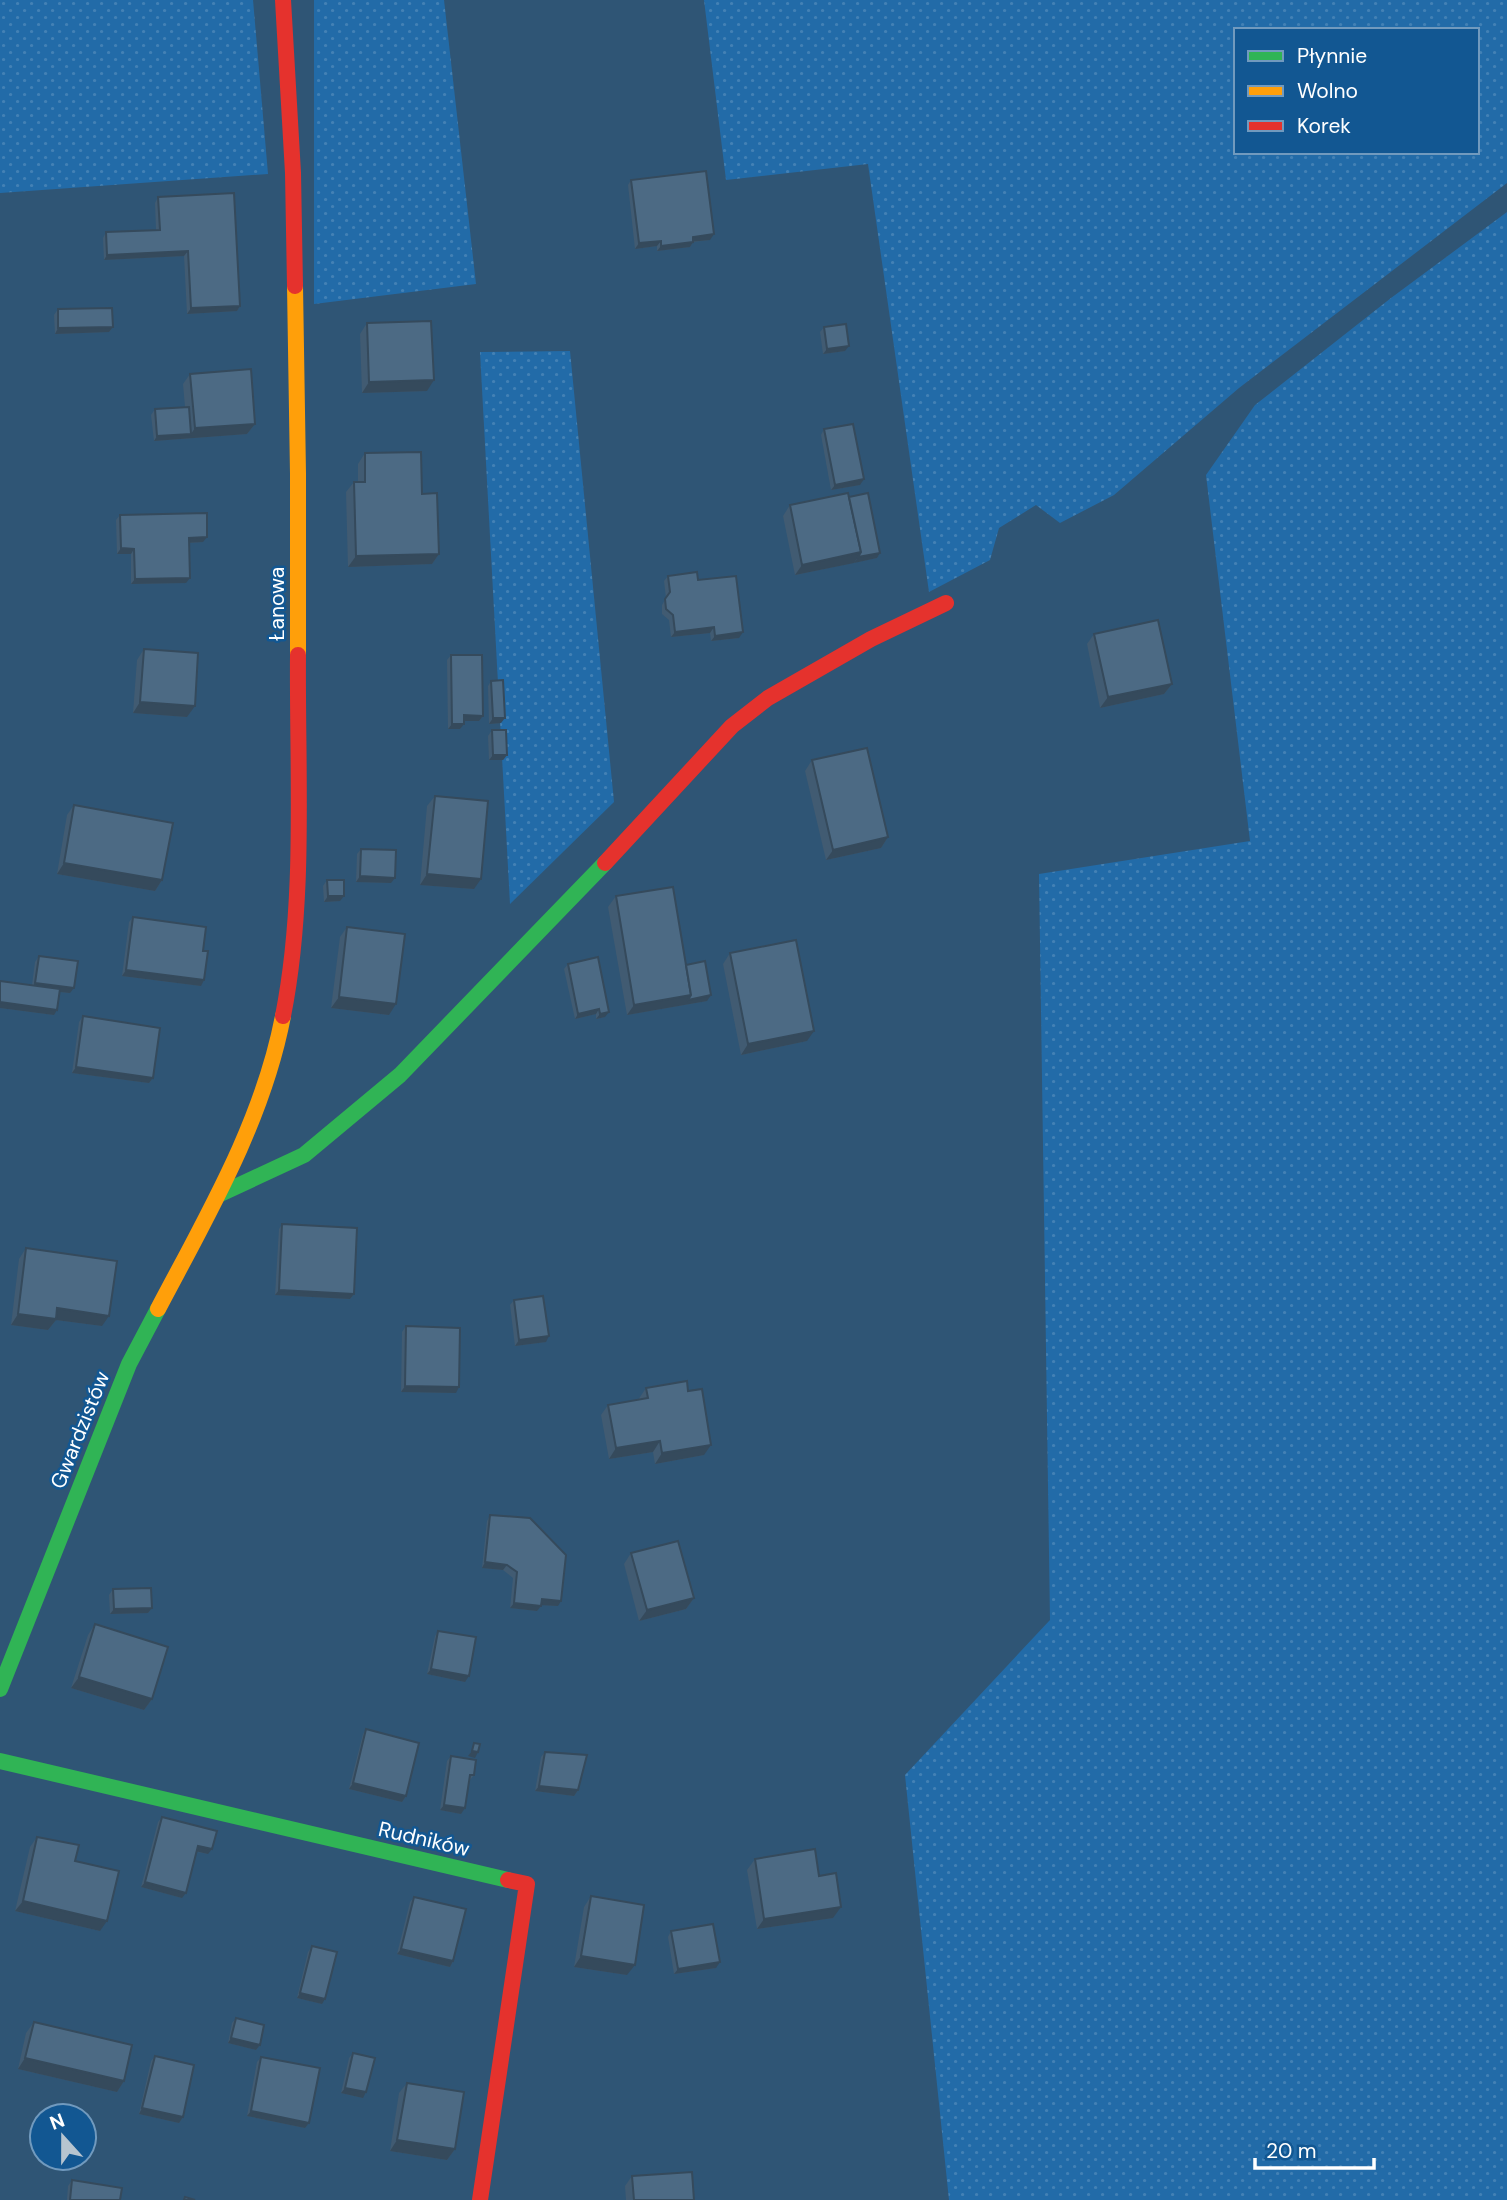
<svg xmlns="http://www.w3.org/2000/svg" width="1507" height="2200" font-family="'DM Sans',sans-serif">
  <style>
    .grass { fill: url(#grass-dots); fill-rule: evenodd }
    .lines { fill: none; stroke-linecap: round; stroke-linejoin: round }
    .fast { stroke: #30b455; stroke-width: 16 }
    .slow { stroke: #ff9f0a; stroke-width: 16 }
    .jam { stroke: #e5322d; stroke-width: 16 }
    .wall { fill: #415b72 }
    .shaded-wall { fill: #354a5c }
    .building { fill: #4c6a84; stroke: #354a5c; stroke-width: 2 }
    .labels { text-anchor: middle; stroke-width: 5; stroke-linejoin: round; paint-order: stroke }
    .street-label { font-size: 21px; fill: #fff; stroke: #125792 }
  </style>
  <defs>
    <pattern id="grass-dots" width="8" height="8" patternUnits="userSpaceOnUse" patternTransform="scale(1.75)"><rect width="8" height="8" fill="#226ba8"/><path d="M2 2h.1M6 6h.1" fill="none" stroke="#4381b5" stroke-width="1.8" stroke-linecap="round"/></pattern>
  </defs>
  <rect width="100%" height="100%" fill="#2f5575"/>
  <g class="grass">
    <path d="M0,0H253L268,174L0,193Z"/>
    <path d="M314,0H444L476,284L314,304Z"/>
    <path d="M704,0H1507V183L1239,388L1114,495L1060,523L1036,505L999,528L990,560L929,592L868,164L726,180ZM1236,30H1477V152H1236Z"/>
    <path d="M1507,212V2200H949L905,1775L1050,1620L1039,874L1250,841L1206,475L1255,405L1391,298Z"/>
    <path d="M570,351L614,802L510,904L480,352Z"/>
  </g>
  <g class="lines">
    <g class="fast">
      <path d="M218,1195L304,1155L400,1075L605,863"/>
      <path d="M0,1689L129,1364L158,1309"/>
      <path d="M0,1761L508,1880"/>
    </g>
    <g class="slow">
      <path d="M295,286L298,474V655"/>
      <path d="M158,1309C207,1216 263,1121 283,1016"/>
    </g>
    <g class="jam">
      <path d="M283,0L293,173L295,286"/>
      <path d="M605,863L732,726L768,698L871,639L946,603"/>
      <path d="M283,1016C306,900 297,774 298,655"/>
      <path d="M480,2200L527,1884L508,1880"/>
    </g>
  </g>
  <g class="wall">
    <path d="M631,180L710,240L693,242L690,247L657,251V246L635,249L628,185Z"/>
    <path d="M158,197L240,306L237,311L187,314L184,256L104,260L103,238L106,232L156,230L155,203Z"/>
    <path d="M58,309L113,327L109,332L55,334L54,315Z"/>
    <path d="M367,323L427,391L362,393L360,334Z"/>
    <path d="M824,327L845,351L823,354L820,332Z"/>
    <path d="M190,374L255,424L247,434L154,441L151,415L155,409L185,407L183,384Z"/>
    <path d="M824,429L860,485L831,490L821,435Z"/>
    <path d="M365,453L422,494L439,554L432,564L348,567L346,492L354,482H358V464Z"/>
    <path d="M849,497L880,553L877,558L795,575L783,516L790,505Z"/>
    <path d="M120,515L203,542L189,543L186,583L131,584V554H117L116,520Z"/>
    <path d="M668,576L698,580L739,638L711,641L710,633L671,637L669,620L662,614V605L666,598L664,581Z"/>
    <path d="M1094,634L1172,684L1164,694L1100,708L1087,644Z"/>
    <path d="M144,649L187,717L133,713L137,660Z"/>
    <path d="M451,655L483,716L479,721H464L460,729H448L447,660Z"/>
    <path d="M491,681L501,723L489,724L488,686Z"/>
    <path d="M492,730L507,755L503,760H489L488,736Z"/>
    <path d="M812,760L888,837L881,848L826,860L805,771Z"/>
    <path d="M435,796L474,889L420,885L427,806Z"/>
    <path d="M74,805L162,880L155,891L57,874L67,815Z"/>
    <path d="M361,849L391,883L356,882L357,854Z"/>
    <path d="M327,880L340,901L324,902L323,886Z"/>
    <path d="M616,896L686,965L707,1001L627,1015L608,907Z"/>
    <path d="M133,917L203,951L201,986L122,976L129,922Z"/>
    <path d="M347,927L389,1015L331,1008L340,937Z"/>
    <path d="M730,953L807,1041L741,1055L723,964Z"/>
    <path d="M39,956L70,993L60,992L54,1015L0,1008V981L32,985L35,962Z"/>
    <path d="M568,964L605,1017L596,1019V1014L575,1019L564,969Z"/>
    <path d="M83,1016L153,1078L149,1083L72,1073L79,1022Z"/>
    <path d="M282,1224L354,1294L350,1299L275,1295L279,1229Z"/>
    <path d="M26,1248L102,1326L56,1320L48,1330L11,1325L19,1259Z"/>
    <path d="M514,1300L546,1342L515,1346L510,1305Z"/>
    <path d="M406,1326L456,1393L401,1392L402,1332Z"/>
    <path d="M646,1388L688,1391L704,1455L655,1464L653,1452L609,1459L601,1415L608,1405L638,1400Z"/>
    <path d="M490,1515L558,1606L541,1605L537,1611L510,1608L513,1578L503,1570L482,1568L487,1521Z"/>
    <path d="M631,1553L694,1598L686,1609L639,1621L624,1564Z"/>
    <path d="M113,1589L152,1608L148,1613L110,1614L109,1595Z"/>
    <path d="M95,1624L152,1699L144,1710L71,1688L88,1635Z"/>
    <path d="M438,1631L465,1682L427,1674L435,1636Z"/>
    <path d="M366,1729L406,1796L402,1802L349,1789L363,1734Z"/>
    <path d="M545,1752L578,1790L574,1796L535,1791L541,1757Z"/>
    <path d="M451,1756L474,1775L470,1780L461,1814L440,1810L447,1761Z"/>
    <path d="M162,1817L208,1854L197,1852L182,1898L141,1887L158,1822Z"/>
    <path d="M37,1837L75,1861L100,1931L15,1911L30,1847Z"/>
    <path d="M755,1859L833,1918L757,1929L747,1870Z"/>
    <path d="M591,1896L627,1975L574,1967L584,1907Z"/>
    <path d="M414,1897L453,1961L450,1967L397,1954L410,1902Z"/>
    <path d="M671,1931L716,1968L674,1974L668,1937Z"/>
    <path d="M312,1946L322,2004L297,1998L308,1952Z"/>
    <path d="M236,2018L260,2045L256,2050L228,2043L232,2023Z"/>
    <path d="M34,2022L124,2081L117,2092L18,2069L26,2033Z"/>
    <path d="M353,2053L363,2098L341,2093L349,2058Z"/>
    <path d="M155,2056L183,2117L179,2123L139,2114L151,2061Z"/>
    <path d="M261,2057L309,2123L305,2128L247,2116L257,2062Z"/>
    <path d="M407,2083L455,2149L447,2160L390,2151L399,2093Z"/>
    <path d="M632,2176L694,2200H626L625,2186Z"/>
    <path d="M72,2180L120,2200H67L68,2186Z"/>
  </g>
  <g class="shaded-wall">
    <path d="M714,234L710,240L689,242L693,237Z"/>
    <path d="M661,241L657,246L635,249L639,243Z"/>
    <path d="M693,242L690,247L657,251L661,246Z"/>
    <path d="M188,251L184,256L104,260L107,255Z"/>
    <path d="M240,306L237,311L187,314L191,308Z"/>
    <path d="M113,327L109,332L55,334L58,328Z"/>
    <path d="M849,346L845,351L823,354L827,349Z"/>
    <path d="M434,380L427,391L362,393L369,382Z"/>
    <path d="M255,424L247,434L154,441L157,436L191,434L195,428Z"/>
    <path d="M864,479L860,485L831,490L835,485Z"/>
    <path d="M207,537L203,542L185,543L189,538Z"/>
    <path d="M121,548L134,549L131,554H117Z"/>
    <path d="M861,552L854,563L795,575L802,565Z"/>
    <path d="M880,553L877,558L854,563L858,557Z"/>
    <path d="M439,554L432,564L348,567L356,556Z"/>
    <path d="M190,578L186,583L131,584L135,579Z"/>
    <path d="M714,627L710,633L671,637L675,632Z"/>
    <path d="M743,632L739,638L711,641L715,636Z"/>
    <path d="M1172,684L1164,694L1100,708L1108,697Z"/>
    <path d="M140,702L195,706L187,717L133,713Z"/>
    <path d="M464,715L483,716L479,721H461Z"/>
    <path d="M493,718H505L501,723L489,724Z"/>
    <path d="M452,724H464L460,729H448Z"/>
    <path d="M493,755H507L503,760H489Z"/>
    <path d="M888,837L881,848L826,860L833,850Z"/>
    <path d="M64,863L162,880L155,891L57,874Z"/>
    <path d="M427,874L481,879L474,889L420,885Z"/>
    <path d="M360,876L395,878L391,883L356,882Z"/>
    <path d="M328,896H344L340,901L324,902Z"/>
    <path d="M126,970L204,980L201,986L122,976Z"/>
    <path d="M35,983L74,988L70,993L31,989Z"/>
    <path d="M691,995H711L707,1001L627,1015L634,1005Z"/>
    <path d="M339,997L396,1004L389,1015L331,1008Z"/>
    <path d="M0,1002L57,1010L54,1015L0,1008Z"/>
    <path d="M599,1009L596,1014L575,1019L578,1014Z"/>
    <path d="M609,1012L605,1017L596,1019L600,1014Z"/>
    <path d="M814,1031L807,1041L741,1055L748,1044Z"/>
    <path d="M76,1067L153,1078L149,1083L72,1073Z"/>
    <path d="M279,1290L354,1294L350,1299L275,1295Z"/>
    <path d="M57,1308L109,1316L102,1326L56,1320L48,1330L11,1325L18,1314Z"/>
    <path d="M549,1336L546,1342L515,1346L519,1340Z"/>
    <path d="M405,1386L459,1387L456,1393L401,1392Z"/>
    <path d="M660,1441L653,1452L609,1459L616,1448Z"/>
    <path d="M711,1445L704,1455L655,1464L662,1453Z"/>
    <path d="M485,1562L507,1565L503,1570L482,1568Z"/>
    <path d="M694,1598L686,1609L639,1621L647,1610Z"/>
    <path d="M542,1599L561,1601L558,1606L538,1605Z"/>
    <path d="M514,1603L541,1606L537,1611L510,1608Z"/>
    <path d="M152,1608L148,1613L110,1614L114,1609Z"/>
    <path d="M431,1669L469,1676L465,1682L427,1674Z"/>
    <path d="M79,1677L152,1699L144,1710L71,1688Z"/>
    <path d="M472,1751L478,1752L475,1758L468,1756Z"/>
    <path d="M353,1783L406,1796L402,1802L349,1789Z"/>
    <path d="M539,1786L578,1790L574,1796L535,1791Z"/>
    <path d="M444,1805L465,1808L461,1814L440,1810Z"/>
    <path d="M198,1846L212,1849L208,1854L195,1851Z"/>
    <path d="M145,1882L186,1893L182,1898L141,1887Z"/>
    <path d="M23,1901L107,1921L100,1931L15,1911Z"/>
    <path d="M841,1907L833,1918L757,1929L764,1919Z"/>
    <path d="M401,1949L453,1961L450,1967L397,1954Z"/>
    <path d="M581,1956L635,1965L627,1975L574,1967Z"/>
    <path d="M720,1962L716,1968L674,1974L678,1969Z"/>
    <path d="M300,1993L325,1999L322,2004L297,1998Z"/>
    <path d="M231,2038L260,2045L256,2050L228,2043Z"/>
    <path d="M25,2058L124,2081L117,2092L18,2069Z"/>
    <path d="M345,2088L366,2092L363,2098L341,2093Z"/>
    <path d="M142,2108L183,2117L179,2123L139,2114Z"/>
    <path d="M251,2111L309,2123L305,2128L247,2116Z"/>
    <path d="M397,2140L455,2149L447,2160L390,2151Z"/>
  </g>
  <g class="building">
    <path d="M706,171L714,234L693,237V242L661,246V241L639,243L631,180Z"/>
    <path d="M234,193L240,306L191,308L188,251L107,255L106,232L160,230L158,197Z"/>
    <path d="M112,308L113,327L58,328V309Z"/>
    <path d="M431,321L434,380L369,382L367,323Z"/>
    <path d="M846,324L849,346L827,349L824,327Z"/>
    <path d="M251,369L255,424L195,428L190,374Z"/>
    <path d="M189,407L191,434L157,436L155,409Z"/>
    <path d="M853,424L864,479L835,485L824,429Z"/>
    <path d="M421,452L422,494L437,493L439,554L356,556L354,482H365V453Z"/>
    <path d="M848,493L861,552L802,565L790,505Z"/>
    <path d="M868,493L880,553L858,557L861,552L849,497Z"/>
    <path d="M207,513V537L189,538L190,578L135,579L134,549L121,548L120,515Z"/>
    <path d="M697,572L698,580L736,576L743,632L715,636L714,627L675,632L673,615L666,609L665,599L670,592L668,576Z"/>
    <path d="M1158,620L1172,684L1108,697L1094,634Z"/>
    <path d="M144,649L198,653L195,706L140,702Z"/>
    <path d="M451,655H482L483,716L464,715V724H452Z"/>
    <path d="M503,680L505,718H493L491,681Z"/>
    <path d="M492,730H506L507,755H493Z"/>
    <path d="M867,748L888,837L833,850L812,760Z"/>
    <path d="M435,796L488,801L481,879L427,874Z"/>
    <path d="M74,805L173,823L162,880L64,863Z"/>
    <path d="M361,849L396,850L395,878L360,876Z"/>
    <path d="M327,880H344V896H328Z"/>
    <path d="M673,887L691,995L634,1005L616,896Z"/>
    <path d="M133,917L206,927L203,951H208L204,980L126,970Z"/>
    <path d="M347,927L405,934L396,1004L339,997Z"/>
    <path d="M796,940L814,1031L748,1044L730,953Z"/>
    <path d="M39,956L78,961L74,988L35,983Z"/>
    <path d="M598,957L609,1012L600,1014L599,1009L578,1014L568,964Z"/>
    <path d="M705,961L711,995L688,1000L691,995L686,965Z"/>
    <path d="M0,981L60,989L57,1010L0,1002Z"/>
    <path d="M83,1016L160,1028L153,1078L76,1067Z"/>
    <path d="M282,1224L357,1228L354,1294L279,1290Z"/>
    <path d="M26,1248L117,1261L109,1316L57,1308L56,1319L18,1314Z"/>
    <path d="M543,1296L549,1336L519,1340L514,1300Z"/>
    <path d="M406,1326L460,1328L459,1387L405,1386Z"/>
    <path d="M687,1381L688,1391L702,1389L711,1445L662,1453L660,1441L616,1448L608,1405L648,1398L646,1388Z"/>
    <path d="M490,1515L530,1518L566,1555L561,1601L542,1599L541,1606L514,1603L517,1572L507,1565L485,1562Z"/>
    <path d="M678,1541L694,1598L647,1610L631,1553Z"/>
    <path d="M151,1588L152,1608L114,1609L113,1589Z"/>
    <path d="M95,1624L168,1647L152,1699L79,1677Z"/>
    <path d="M438,1631L476,1637L469,1676L431,1669Z"/>
    <path d="M366,1729L419,1743L406,1796L353,1783Z"/>
    <path d="M474,1743L480,1744L478,1752L472,1751Z"/>
    <path d="M545,1752L587,1755L578,1790L539,1786Z"/>
    <path d="M451,1756L476,1760L474,1775H470L465,1808L444,1805Z"/>
    <path d="M162,1817L217,1831L212,1849L198,1846L186,1893L145,1882Z"/>
    <path d="M37,1837L79,1845L75,1861L119,1871L107,1921L23,1901Z"/>
    <path d="M815,1849L819,1876L836,1873L841,1907L764,1919L755,1859Z"/>
    <path d="M591,1896L644,1905L635,1965L581,1956Z"/>
    <path d="M414,1897L466,1909L453,1961L401,1949Z"/>
    <path d="M713,1924L720,1962L678,1969L671,1931Z"/>
    <path d="M312,1946L337,1952L325,1999L300,1993Z"/>
    <path d="M236,2018L264,2025L260,2045L231,2038Z"/>
    <path d="M34,2022L132,2045L124,2081L25,2058Z"/>
    <path d="M353,2053L375,2058L366,2092L345,2088Z"/>
    <path d="M155,2056L194,2065L183,2117L142,2108Z"/>
    <path d="M261,2057L320,2068L309,2123L251,2111Z"/>
    <path d="M407,2083L464,2092L455,2149L397,2140Z"/>
    <path d="M692,2172L694,2200H634L632,2176Z"/>
    <path d="M72,2180L122,2188L120,2200H70Z"/>
    <path d="M185,2197L195,2200H184Z"/>
  </g>
  <g class="labels">
    <g class="street-label">
      <text transform="translate(277 604) rotate(-90)" y="7">Łanowa</text>
      <text transform="translate(80 1430) rotate(-68)" y="7">Gwardzistów</text>
      <text transform="translate(424 1839) rotate(13)" y="7">Rudników</text>
    </g>
  </g>
  <rect x="1234" y="28" width="245" height="126" fill="#125792" stroke="#719abe" stroke-width="2"/>
  <rect x="1248" y="51" width="35" height="10" fill="#30b455" stroke="#719abe" stroke-width="2"/>
  <text x="1297" y="63" font-size="21" fill="#ffffff">Płynnie</text>
  <rect x="1248" y="86" width="35" height="10" fill="#ff9f0a" stroke="#719abe" stroke-width="2"/>
  <text x="1297" y="98" font-size="21" fill="#ffffff">Wolno</text>
  <rect x="1248" y="121" width="35" height="10" fill="#e5322d" stroke="#719abe" stroke-width="2"/>
  <text x="1297" y="133" font-size="21" fill="#ffffff">Korek</text>
  <g transform="translate(63 2137) rotate(339)"><circle r="33" fill="#125792" stroke="#719abe" stroke-width="2"/>
  <path d="M0-5L12 26L0 18L-12 26Z" fill="#b6c4cf"/>
  <text y="-10" font-size="19" font-weight="bold" text-anchor="middle" fill="#ffffff">N</text>
  </g>
  <path d="M1255 2158v10h119v-10" fill="none" stroke="#ffffff" stroke-width="3.5"/>
  <text x="1266" y="2158" font-size="21" fill="#ffffff" stroke="#125792" stroke-width="5" paint-order="stroke">20 m</text>
</svg>
